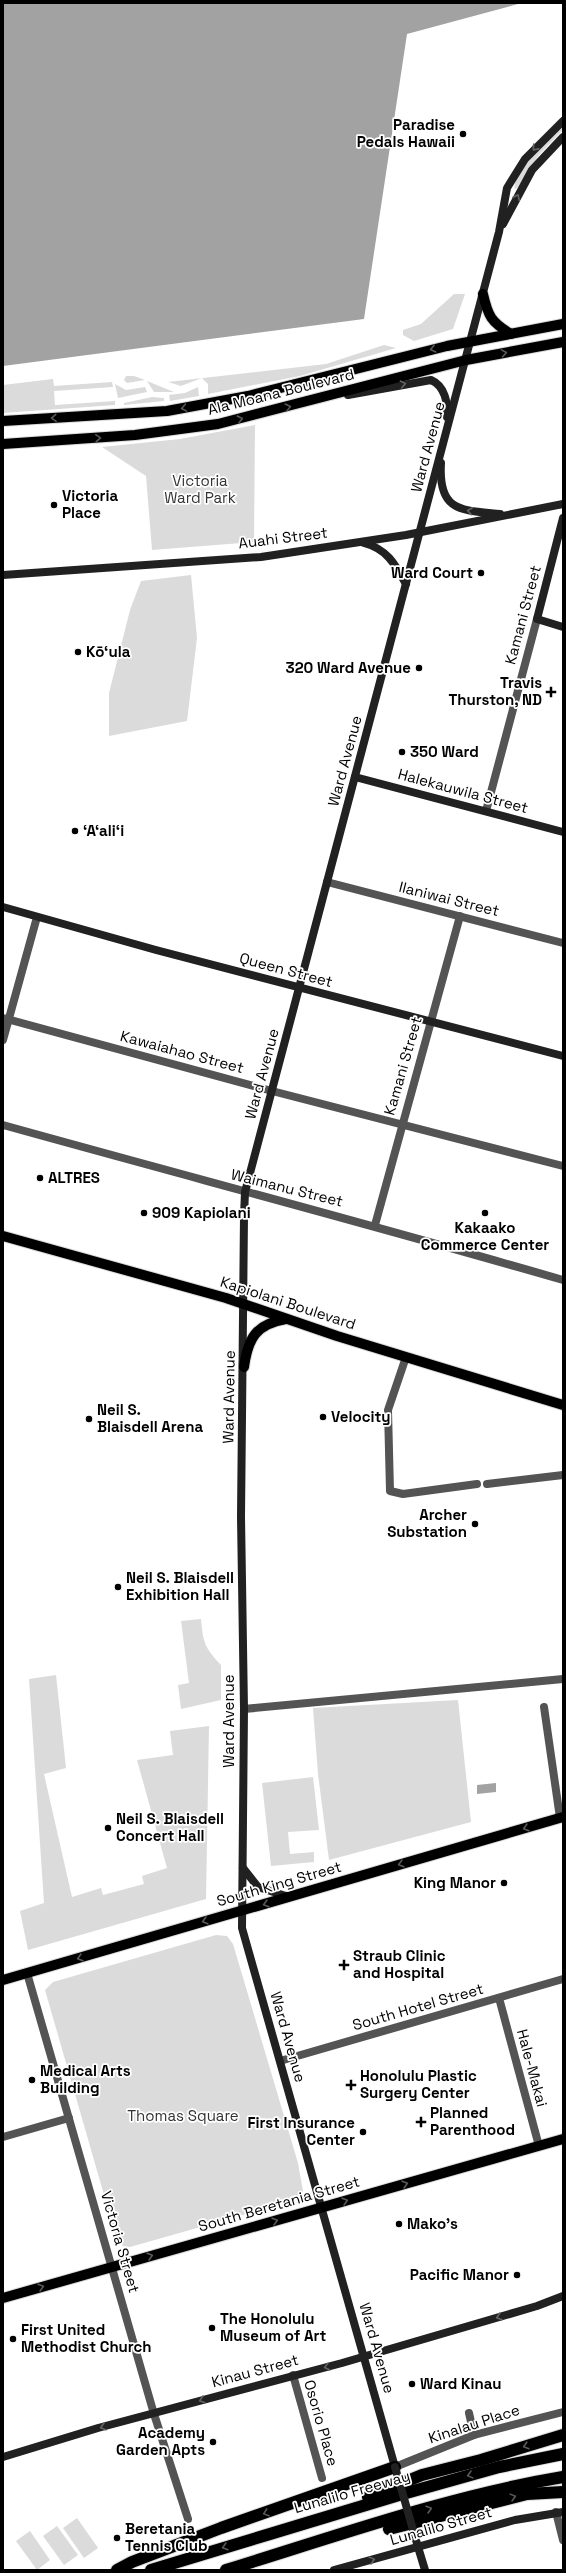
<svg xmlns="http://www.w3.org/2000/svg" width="566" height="2573" font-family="'Space Grotesk',sans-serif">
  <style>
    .green { fill: #dbdbdb }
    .water { fill: #a2a2a2 }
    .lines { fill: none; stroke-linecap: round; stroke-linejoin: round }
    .primary-casing { stroke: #dbdbdb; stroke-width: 12 }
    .highway-casing { stroke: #dbdbdb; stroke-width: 14 }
    .street { stroke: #545454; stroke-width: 8 }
    .secondary { stroke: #212121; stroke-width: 8 }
    .primary { stroke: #000; stroke-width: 10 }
    .highway { stroke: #000; stroke-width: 12 }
    .secondary-bridge { stroke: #212121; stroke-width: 8 }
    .oneway { stroke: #646464 }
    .oneway2 { stroke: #595959 }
    .poi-dot { fill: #000; stroke: #fff; stroke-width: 1.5 }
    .labels { text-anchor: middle; stroke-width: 3.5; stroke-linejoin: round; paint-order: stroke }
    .poi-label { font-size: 15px; font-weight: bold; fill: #000; stroke: #fff; text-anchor: start }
    .street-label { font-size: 15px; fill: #000; stroke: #fff }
    .park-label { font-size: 15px; fill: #323232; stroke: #fff }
  </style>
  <rect width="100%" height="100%" fill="#fff"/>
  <g class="green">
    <path d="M563,125V130L539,155L517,188L515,189C511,174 552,135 563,125Z"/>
    <path d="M454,294H465L453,329L414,341L403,335V330L421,324Z"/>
    <path d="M384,345L396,348L300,376L208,394V384L202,378L181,386L168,382L326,364Z"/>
    <path d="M126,376H134L145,380L127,383L124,380Z"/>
    <path d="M53,379L54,386L112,382L113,387L54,391L55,405L115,401V405L3,413V385Z"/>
    <path d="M147,381L174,392H154Z"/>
    <path d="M115,384L126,390L145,387L147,392L118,398Z"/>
    <path d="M198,387L199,396L170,401L169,395L185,393Z"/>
    <path d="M152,397L164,398V401L124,405V403Z"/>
    <path d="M255,425L254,542L152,550L146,476L102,447L180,439Z"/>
    <path d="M191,575L197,638L187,721L109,736V693L130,610L141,581Z"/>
    <path d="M201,1619C203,1643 205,1648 221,1665V1700L181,1709L178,1685L189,1683L181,1621Z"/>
    <path d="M56,1675L66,1768L44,1774L72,1897L101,1888L103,1895L144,1884L142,1876L167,1868L137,1760L173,1755L170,1731L209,1726L206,1899L28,1950L20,1911L44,1903L29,1679Z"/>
    <path d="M458,1700L471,1822L329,1860L318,1774L313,1708Z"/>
    <path d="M313,1777L319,1830L288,1832L290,1854L314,1852V1862L271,1866L262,1783Z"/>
    <path d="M216,1935L227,1936L233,1944L298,2163L303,2191L298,2198L292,2201L130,2247L123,2246L117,2240L45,1990L53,1982Z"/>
    <path d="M77,2518L98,2548L84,2558L63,2528Z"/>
    <path d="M57,2526L78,2555L64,2565L43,2536Z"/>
    <path d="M30,2531L50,2560L37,2570L16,2541Z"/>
  </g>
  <g class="water">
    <path d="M13,3H518V4L407,34L364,319L3,366V4Z"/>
    <path d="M496,1783V1792L477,1794V1785Z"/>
  </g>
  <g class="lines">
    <g class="primary-casing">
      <g id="primary">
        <path d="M483,294C488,316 491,322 511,334"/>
        <path d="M3,421L167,411L248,396L447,346L563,324"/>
        <path d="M3,444L135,435L218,424L466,360L563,342"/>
        <path d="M3,1236L226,1298L337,1336L563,1405"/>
        <path d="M244,1367C248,1338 256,1324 286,1319"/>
        <path d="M3,1980L563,1817"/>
        <path d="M3,2298L563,2139"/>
      </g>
    </g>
    <g class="highway-casing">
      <g id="highway">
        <path d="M368,2497L422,2475L481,2460L563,2435"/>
        <path d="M389,2529L527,2494L563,2492"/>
        <path d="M117,2570L132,2562L221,2528L395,2467"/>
        <path d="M151,2570L399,2495L499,2467L563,2454"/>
        <path d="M226,2570C337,2536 449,2496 563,2477"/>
      </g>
    </g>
    <g class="street">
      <path d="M486,811L537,619"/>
      <path d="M327,882L563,943"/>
      <path d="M3,1018L272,1091L563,1166"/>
      <path d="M3,1040L37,917"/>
      <path d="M3,1125C190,1177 377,1226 563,1280"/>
      <path d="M375,1225L460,916"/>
      <path d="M406,1357L388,1410L390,1491L403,1494L477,1484"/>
      <path d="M487,1484L563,1475"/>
      <path d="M544,1707L560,1818"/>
      <path d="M244,1709L563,1679"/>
      <path d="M27,1973L154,2414L188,2519"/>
      <path d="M499,1998L539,2146"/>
      <path d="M280,2061L563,1979"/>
      <path d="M3,2137L69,2118"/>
      <path d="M293,2375L322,2478"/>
      <path d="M469,2413L474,2435"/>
      <path d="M395,2467L474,2435L563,2412"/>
      <path d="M556,2512L563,2540"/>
    </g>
    <g class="secondary">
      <path d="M503,224L532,170L563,137"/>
      <path d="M348,395L431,380C445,386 448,403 447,417"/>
      <path d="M441,463C438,512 461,510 500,514"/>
      <path d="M563,518L537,619L563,627"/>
      <path d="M364,543C387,549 395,564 406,584"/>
      <path d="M3,575L261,557L406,535L563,504"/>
      <path d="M355,777L563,832"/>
      <path d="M3,907L156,950L563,1056"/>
      <path d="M243,1868L258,1887L289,1897"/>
      <path d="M3,2457L98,2428L342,2363L537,2306L563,2296"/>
      <path d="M395,2467L242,1928L244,1709L241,1517L244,1216L245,1192L499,232L507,188L525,159L563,121"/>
      <path d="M418,2547L425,2570"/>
      <path d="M334,2570L515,2520L563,2512"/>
    </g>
    <use href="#primary" class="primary"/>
    <use href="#highway" class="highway"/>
    <path class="secondary-bridge" d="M395,2467L418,2547"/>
  </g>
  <defs><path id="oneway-chevron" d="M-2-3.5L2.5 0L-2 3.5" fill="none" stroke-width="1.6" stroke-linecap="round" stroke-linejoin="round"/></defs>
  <g class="oneway">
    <use href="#oneway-chevron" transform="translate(535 148) rotate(132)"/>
    <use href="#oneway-chevron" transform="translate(517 197) rotate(-63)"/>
    <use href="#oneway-chevron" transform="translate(403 384) rotate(-12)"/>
    <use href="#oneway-chevron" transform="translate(470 511) rotate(-173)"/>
    <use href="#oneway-chevron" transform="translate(499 2317) rotate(164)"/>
    <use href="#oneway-chevron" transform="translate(327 2367) rotate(166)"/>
    <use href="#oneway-chevron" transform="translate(202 2400) rotate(164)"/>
    <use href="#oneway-chevron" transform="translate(103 2427) rotate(165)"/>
    <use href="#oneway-chevron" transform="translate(372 2560) rotate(-15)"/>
  </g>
  <g class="oneway2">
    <use href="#oneway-chevron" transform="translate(433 349) rotate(167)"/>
    <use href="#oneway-chevron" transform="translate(504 353) rotate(-10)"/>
    <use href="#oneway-chevron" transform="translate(288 407) rotate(-14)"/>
    <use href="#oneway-chevron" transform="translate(184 408) rotate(170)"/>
    <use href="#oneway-chevron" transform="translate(54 418) rotate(177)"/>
    <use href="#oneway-chevron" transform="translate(240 419) rotate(-14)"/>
    <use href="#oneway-chevron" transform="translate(98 438) rotate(-4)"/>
    <use href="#oneway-chevron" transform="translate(526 1828) rotate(164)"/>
    <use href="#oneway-chevron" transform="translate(401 1864) rotate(164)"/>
    <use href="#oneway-chevron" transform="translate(266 1904) rotate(164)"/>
    <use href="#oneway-chevron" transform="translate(205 1921) rotate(164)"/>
    <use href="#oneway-chevron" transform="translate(80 1958) rotate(164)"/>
    <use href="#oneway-chevron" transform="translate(405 2184) rotate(-16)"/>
    <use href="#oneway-chevron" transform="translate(345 2201) rotate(-16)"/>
    <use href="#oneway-chevron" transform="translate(275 2221) rotate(-16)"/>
    <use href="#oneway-chevron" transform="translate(150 2256) rotate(-16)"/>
    <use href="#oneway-chevron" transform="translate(41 2287) rotate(-16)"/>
    <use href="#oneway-chevron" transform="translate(526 2446) rotate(163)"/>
    <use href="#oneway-chevron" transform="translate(470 2475) rotate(165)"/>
    <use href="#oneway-chevron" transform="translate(513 2497) rotate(-15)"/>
    <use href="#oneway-chevron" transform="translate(429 2509) rotate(-16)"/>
    <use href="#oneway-chevron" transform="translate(266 2513) rotate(161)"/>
    <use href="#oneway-chevron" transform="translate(225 2547) rotate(163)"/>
  </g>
  <g class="poi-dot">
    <circle cx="463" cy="134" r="4"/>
    <circle cx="54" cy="505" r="4"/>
    <circle cx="481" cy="573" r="4"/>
    <circle cx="78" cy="652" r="4"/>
    <circle cx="419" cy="668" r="4"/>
    <path d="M549 686h4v4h4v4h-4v4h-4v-4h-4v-4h4z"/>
    <circle cx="402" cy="752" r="4"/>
    <circle cx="75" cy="831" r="4"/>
    <circle cx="40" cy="1178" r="4"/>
    <circle cx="144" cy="1213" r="4"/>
    <circle cx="485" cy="1213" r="4"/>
    <circle cx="323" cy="1417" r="4"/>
    <circle cx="89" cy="1419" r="4"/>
    <circle cx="475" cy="1524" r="4"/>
    <circle cx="118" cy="1587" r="4"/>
    <circle cx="108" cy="1828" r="4"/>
    <circle cx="504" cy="1883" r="4"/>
    <path d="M342 1959h4v4h4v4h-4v4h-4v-4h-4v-4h4z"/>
    <circle cx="32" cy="2080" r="4"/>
    <path d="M349 2079h4v4h4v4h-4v4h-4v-4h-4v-4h4z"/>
    <path d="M419 2116h4v4h4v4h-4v4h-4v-4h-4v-4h4z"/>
    <circle cx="363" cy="2132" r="4"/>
    <circle cx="399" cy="2224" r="4"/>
    <circle cx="517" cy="2275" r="4"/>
    <circle cx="212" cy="2328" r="4"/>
    <circle cx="13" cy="2339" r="4"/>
    <circle cx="412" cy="2384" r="4"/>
    <circle cx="213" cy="2442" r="4"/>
    <circle cx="117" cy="2538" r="4"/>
  </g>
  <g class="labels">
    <g class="poi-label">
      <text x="455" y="130" text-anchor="end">Paradise<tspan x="455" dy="17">Pedals Hawaii</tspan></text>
      <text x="62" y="501">Victoria<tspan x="62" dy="17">Place</tspan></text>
      <text x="473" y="578" text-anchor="end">Ward Court</text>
      <text x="86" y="657">Kōʻula</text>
      <text x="411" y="673" text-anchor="end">320 Ward Avenue</text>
      <text x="542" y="688" text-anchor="end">Travis<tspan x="542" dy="17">Thurston, ND</tspan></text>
      <text x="410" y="757">350 Ward</text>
      <text x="83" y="836">‘A‘ali‘i</text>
      <text x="48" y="1183">ALTRES</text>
      <text x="152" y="1218">909 Kapiolani</text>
      <text x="485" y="1233" text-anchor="middle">Kakaako<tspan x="485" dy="17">Commerce Center</tspan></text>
      <text x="97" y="1415">Neil S.<tspan x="97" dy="17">Blaisdell Arena</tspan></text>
      <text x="331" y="1422">Velocity</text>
      <text x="467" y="1520" text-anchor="end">Archer<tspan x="467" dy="17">Substation</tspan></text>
      <text x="126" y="1583">Neil S. Blaisdell<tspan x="126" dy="17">Exhibition Hall</tspan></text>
      <text x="116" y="1824">Neil S. Blaisdell<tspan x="116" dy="17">Concert Hall</tspan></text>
      <text x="496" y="1888" text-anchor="end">King Manor</text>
      <text x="353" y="1961">Straub Clinic<tspan x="353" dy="17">and Hospital</tspan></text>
      <text x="40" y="2076">Medical Arts<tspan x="40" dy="17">Building</tspan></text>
      <text x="360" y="2081">Honolulu Plastic<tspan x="360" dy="17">Surgery Center</tspan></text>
      <text x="430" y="2118">Planned<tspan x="430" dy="17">Parenthood</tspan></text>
      <text x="355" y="2128" text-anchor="end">First Insurance<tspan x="355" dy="17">Center</tspan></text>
      <text x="407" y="2229">Mako's</text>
      <text x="509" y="2280" text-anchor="end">Pacific Manor</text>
      <text x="220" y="2324">The Honolulu<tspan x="220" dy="17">Museum of Art</tspan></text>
      <text x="21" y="2335">First United<tspan x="21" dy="17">Methodist Church</tspan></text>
      <text x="420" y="2389">Ward Kinau</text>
      <text x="205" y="2438" text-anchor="end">Academy<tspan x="205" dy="17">Garden Apts</tspan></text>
      <text x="125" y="2534">Beretania<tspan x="125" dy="17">Tennis Club</tspan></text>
    </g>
    <g class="street-label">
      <text transform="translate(281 392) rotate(-14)" y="5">Ala Moana Boulevard</text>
      <text transform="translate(428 447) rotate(-75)" y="5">Ward Avenue</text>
      <text transform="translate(283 538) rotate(-7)" y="5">Auahi Street</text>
      <text transform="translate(523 615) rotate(-75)" y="5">Kamani Street</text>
      <text transform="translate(345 761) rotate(-75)" y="5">Ward Avenue</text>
      <text transform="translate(463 791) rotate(15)" y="5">Halekauwila Street</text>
      <text transform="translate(449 899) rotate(14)" y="5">Ilaniwai Street</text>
      <text transform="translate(286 970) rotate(15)" y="5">Queen Street</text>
      <text transform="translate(182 1052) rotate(15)" y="5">Kawaiahao Street</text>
      <text transform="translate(403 1066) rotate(-74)" y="5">Kamani Street</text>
      <text transform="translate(262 1074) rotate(-75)" y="5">Ward Avenue</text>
      <text transform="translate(287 1188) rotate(14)" y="5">Waimanu Street</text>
      <text transform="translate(288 1303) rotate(18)" y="5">Kapiolani Boulevard</text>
      <text transform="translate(229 1397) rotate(-89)" y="5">Ward Avenue</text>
      <text transform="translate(229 1721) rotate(-90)" y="5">Ward Avenue</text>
      <text transform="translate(279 1884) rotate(-16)" y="5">South King Street</text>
      <text transform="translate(418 2007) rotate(-16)" y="5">South Hotel Street</text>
      <text transform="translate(288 2037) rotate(74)" y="5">Ward Avenue</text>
      <text transform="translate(532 2068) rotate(75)" y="5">Hale-Makai</text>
      <text transform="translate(279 2204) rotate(-16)" y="5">South Beretania Street</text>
      <text transform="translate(120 2242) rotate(74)" y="5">Victoria Street</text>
      <text transform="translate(377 2348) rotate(74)" y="5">Ward Avenue</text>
      <text transform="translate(255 2371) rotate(-15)" y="5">Kinau Street</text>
      <text transform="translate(321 2423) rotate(74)" y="5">Osorio Place</text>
      <text transform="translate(474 2424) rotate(-18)" y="5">Kinalau Place</text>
      <text transform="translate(352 2492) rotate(-16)" y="5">Lunalilo Freeway</text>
      <text transform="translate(441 2526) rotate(-16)" y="5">Lunalilo Street</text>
    </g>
    <g class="park-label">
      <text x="200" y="486">Victoria<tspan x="200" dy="17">Ward Park</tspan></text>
      <text x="183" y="2121">Thomas Square</text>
    </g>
  </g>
  <rect width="566" height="2573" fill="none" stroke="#000000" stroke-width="8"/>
</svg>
